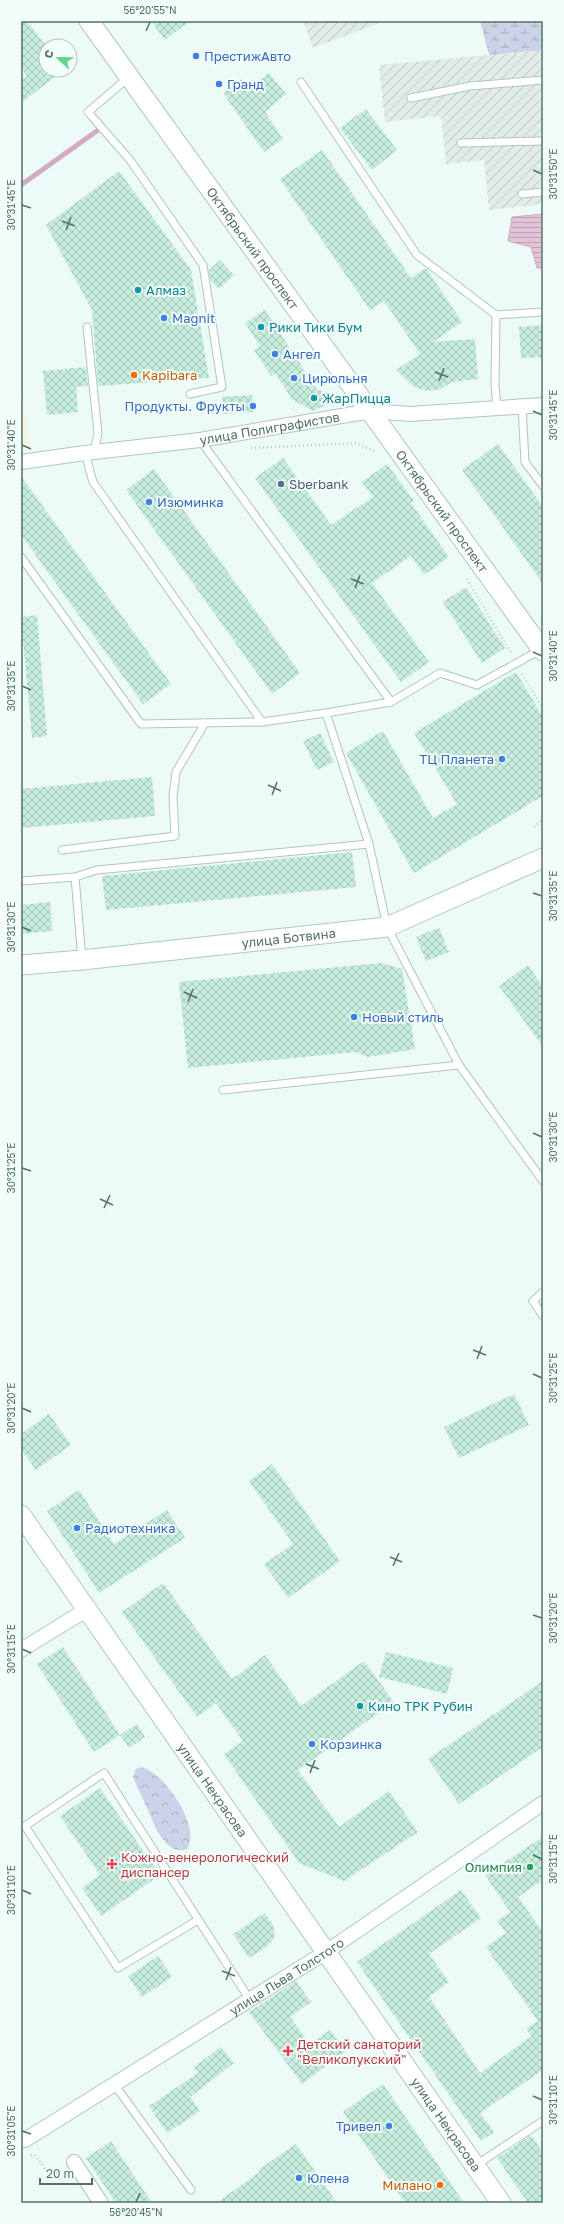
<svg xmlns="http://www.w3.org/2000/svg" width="564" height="2224" font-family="'Golos Text',sans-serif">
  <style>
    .industrial { fill: url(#industrial-furrows) }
    .education { fill: #f7f5e9 }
    .forest { fill: url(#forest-crowns) }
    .wetland { fill: url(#wetland-marsh) }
    .water { fill: url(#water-rules); stroke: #d3aac5 }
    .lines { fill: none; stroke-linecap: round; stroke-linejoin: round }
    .stream { stroke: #d3aac5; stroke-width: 5 }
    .building { fill: url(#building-cross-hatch) }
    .lane-casing { stroke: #aec7be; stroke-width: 9 }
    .street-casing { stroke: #aec7be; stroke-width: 16 }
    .secondary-casing { stroke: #accabe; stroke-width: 21 }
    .path { stroke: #aad2c1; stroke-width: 2.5; stroke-dasharray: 1 3; stroke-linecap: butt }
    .lane { stroke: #fff; stroke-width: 7 }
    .street { stroke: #fff; stroke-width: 14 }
    .secondary { stroke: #fff; stroke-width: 19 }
    .ticks { fill: none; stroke: #527364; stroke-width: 1.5 }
    .shop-dot { fill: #3f7fe0; stroke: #f3fdfb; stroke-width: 1.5 }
    .culture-dot { fill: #0f9aa8; stroke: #f3fdfb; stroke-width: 1.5 }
    .food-dot { fill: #e8710a; stroke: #f3fdfb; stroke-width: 1.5 }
    .service-dot { fill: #5c6f8a; stroke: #f3fdfb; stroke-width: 1.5 }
    .health-dot { fill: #e0444e; stroke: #f3fdfb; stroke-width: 1.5 }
    .leisure-dot { fill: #2e9e5b; stroke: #f3fdfb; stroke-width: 1.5 }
    .labels { text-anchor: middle; stroke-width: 4; stroke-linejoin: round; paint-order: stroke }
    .shop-label { font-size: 13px; fill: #366cbe; stroke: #f3fdfb; text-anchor: start }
    .street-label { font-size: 13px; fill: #527364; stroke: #f3fdfb }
    .culture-label { font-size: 13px; fill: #0d838f; stroke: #f3fdfb; text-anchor: start }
    .food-label { font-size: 13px; fill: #c56008; stroke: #f3fdfb; text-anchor: start }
    .service-label { font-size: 13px; fill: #4e5e75; stroke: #f3fdfb; text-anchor: start }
    .health-label { font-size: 13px; fill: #be3a42; stroke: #f3fdfb; text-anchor: start }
    .leisure-label { font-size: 13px; fill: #27864d; stroke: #f3fdfb; text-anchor: end }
    .neatline { fill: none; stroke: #527364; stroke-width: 1.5 }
    .ticks-label { font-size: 10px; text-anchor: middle; fill: #527364 }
  </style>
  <defs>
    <pattern id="industrial-furrows" width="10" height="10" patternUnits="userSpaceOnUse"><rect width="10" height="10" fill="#e1ebe7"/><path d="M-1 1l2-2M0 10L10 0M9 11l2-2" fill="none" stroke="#b9c3bf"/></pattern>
    <pattern id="forest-crowns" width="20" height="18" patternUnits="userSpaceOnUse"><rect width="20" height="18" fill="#ccd2e7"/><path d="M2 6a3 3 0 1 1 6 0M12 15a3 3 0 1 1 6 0" fill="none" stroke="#a8afbf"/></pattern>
    <pattern id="wetland-marsh" width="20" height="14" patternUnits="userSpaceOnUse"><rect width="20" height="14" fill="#ccd2e7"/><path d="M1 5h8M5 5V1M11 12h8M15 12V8" fill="none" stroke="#a8afbf"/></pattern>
    <pattern id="water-rules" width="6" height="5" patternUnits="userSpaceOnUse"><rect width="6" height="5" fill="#e2c3d8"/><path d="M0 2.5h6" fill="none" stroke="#baa3b3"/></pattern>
    <pattern id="building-cross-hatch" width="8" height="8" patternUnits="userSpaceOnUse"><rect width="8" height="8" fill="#c7eddd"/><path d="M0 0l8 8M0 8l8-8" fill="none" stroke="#a4c4b7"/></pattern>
  </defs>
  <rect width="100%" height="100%" fill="#ecfbf8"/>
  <g class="industrial">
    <path d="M303,21H384L313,48Z"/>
    <path d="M543,50V204L489,210L484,160L446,164L441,116L385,122L379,65Z"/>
  </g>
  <path class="education" d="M21,382L31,448L21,449Z"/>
  <path class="forest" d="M141,1767C164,1772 202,1827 187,1849C165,1857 153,1822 147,1808C143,1798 137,1788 133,1777L136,1769Z"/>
  <path class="wetland" d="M480,21H543V50L489,55Z"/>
  <path class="water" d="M543,214V268H537L531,247L508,241L512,217Z"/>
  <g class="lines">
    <path class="stream" d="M21,185L101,128"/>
  </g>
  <g class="building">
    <path d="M21,21H27L46,46V70H64L21,103V81L27,76L21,67Z"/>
    <path d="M151,21H190L165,40Z"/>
    <path d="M269,73L286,94L265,112L283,139L264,152L223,93L242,79L249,89Z"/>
    <path d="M366,109L397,150L372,170L340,128Z"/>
    <path d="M322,150L411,278L426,268L462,322L433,342L475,339L478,379L452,382L441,389L427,391L414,387L396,370L420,354L384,301L370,310L280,179Z"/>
    <path d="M119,171L191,270L209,378L98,386L92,310L46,225Z"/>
    <path d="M220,260L234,275L219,289L210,280L209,270Z"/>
    <path d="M265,310L317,390L322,391L326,405L313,411L292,399L275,373L271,376L254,350L260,346L245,323Z"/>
    <path d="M543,325V357L521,358L519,327Z"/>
    <path d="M86,367L88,386L76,387L78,412L47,415L43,371Z"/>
    <path d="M252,395L253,412L224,414L222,397Z"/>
    <path d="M498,444L543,507V584L462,470Z"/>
    <path d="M283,458L331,525L373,497L362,482L387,464L414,501L411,503L449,557L424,575L411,556L372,583L429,662L401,682L255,478Z"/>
    <path d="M154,469L300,673L272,694L126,490Z"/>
    <path d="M21,476L171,684L143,704L21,535Z"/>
    <path d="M466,587L505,648L482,663L443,602Z"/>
    <path d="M37,615L47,736L32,738L21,617Z"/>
    <path d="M516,672L543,717V796L414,873L346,753L383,731L433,818L457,804L414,733Z"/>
    <path d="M320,733L334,762L317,770L303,741Z"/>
    <path d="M152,777L155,816L21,828V789Z"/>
    <path d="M352,852L356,887L106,910L102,876Z"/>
    <path d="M50,902L52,931L21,934V905Z"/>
    <path d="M439,928L449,952L426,961L416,937Z"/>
    <path d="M381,963L402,969L415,1049L368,1057L355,1052L188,1068L179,982Z"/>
    <path d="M528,965L543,987V1047L499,986Z"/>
    <path d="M514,1394L529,1425L459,1458L444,1427Z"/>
    <path d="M49,1414L71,1445L36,1470L21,1449V1434Z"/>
    <path d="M272,1464L340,1561L288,1598L264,1564L293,1544L249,1481Z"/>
    <path d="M79,1490L114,1544L167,1510L185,1538L99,1593L47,1511Z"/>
    <path d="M163,1583L232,1679L265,1655L301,1706L364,1661L394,1702L298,1770L339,1827L389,1791L418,1832L344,1881L299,1863L224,1754L243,1741L216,1703L197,1717L122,1612Z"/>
    <path d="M63,1647L120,1735L94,1752L37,1664Z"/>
    <path d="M386,1652L453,1668L447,1694L379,1677Z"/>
    <path d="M543,1681V1747L459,1804L428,1759Z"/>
    <path d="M137,1724L145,1737L129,1748L120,1735Z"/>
    <path d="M100,1788L160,1875L101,1916L82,1888L100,1875L60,1816Z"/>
    <path d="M543,1837V1880L518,1897L543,1932V2070L480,2113L494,2132L481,2141L357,1962L461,1890L481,1918L429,1954L449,1982L429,1997L480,2073L532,2036L526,2029L538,2021L486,1947L506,1933L497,1921L510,1912L485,1875Z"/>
    <path d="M265,1913L273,1925L275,1936L269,1945L249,1958L233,1934Z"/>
    <path d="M158,1956L172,1977L142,1997L128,1976Z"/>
    <path d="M296,1981L311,2002L290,2017L310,2044L330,2030L346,2051L302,2084L249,2012Z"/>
    <path d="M221,2047L234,2063L190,2097L200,2111L167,2133L149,2106L198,2073L194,2067Z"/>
    <path d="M383,2084L464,2203H405L343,2112Z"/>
    <path d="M531,2135L543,2153V2203H528L497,2158Z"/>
    <path d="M111,2141L152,2203H116L86,2158Z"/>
    <path d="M296,2144L337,2203H216L260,2172L258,2170Z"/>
  </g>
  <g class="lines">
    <g class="lane-casing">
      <g id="lane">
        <path d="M129,77L88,112L130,160L203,265L222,387L190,394"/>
        <path d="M301,82L417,255L496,315L543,312"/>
        <path d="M411,98L470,86L543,80"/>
        <path d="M461,143L543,141"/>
        <path d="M522,194L543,192"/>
        <path d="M496,315L495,385L497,408"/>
        <path d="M87,327L98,433L94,452"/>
        <path d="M522,406L525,462L543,486"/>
        <path d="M200,440L391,702"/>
        <path d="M85,453L93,482L262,722"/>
        <path d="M21,557L141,724L262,722L326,713L391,702L440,673L477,685L542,649"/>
        <path d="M326,713L369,844L387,927L459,1065L543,1181"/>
        <path d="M62,850L175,836L173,797L176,772L205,723"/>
        <path d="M75,877L82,960"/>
        <path d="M21,881L75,877L97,870L369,844"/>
        <path d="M223,1090L459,1065"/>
        <path d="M543,1292L533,1301L543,1316"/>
        <path d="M198,1920L118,1968L25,1826L104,1773L250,2000"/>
        <path d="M114,2084L191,2190"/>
        <path d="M476,2165L543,2121"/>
      </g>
    </g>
    <g class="street-casing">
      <g id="street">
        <path id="s1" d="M21,462L85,453L200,440L371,411L410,414L543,405"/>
        <path d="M21,1650L86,1610"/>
        <path id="s2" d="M21,2138L25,2140L326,1952L543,1803"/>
        <path d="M74,2162L101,2203"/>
      </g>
    </g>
    <g class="secondary-casing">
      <g id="secondary">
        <path id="s3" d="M89,21L543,651"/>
        <path id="s4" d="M21,965L82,960L387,927L543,858"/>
        <path id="s5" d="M21,1515L501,2203"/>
      </g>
    </g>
    <g class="path">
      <path d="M251,448L356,443L376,452"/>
      <path d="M467,579L511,653"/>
      <path d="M522,674L543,709"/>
      <path d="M534,827L543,819"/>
      <path d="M31,2155H35L50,2176L62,2170"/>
    </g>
    <use href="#lane" class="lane"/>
    <use href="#street" class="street"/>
    <use href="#secondary" class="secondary"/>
  </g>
  <path class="ticks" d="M146,31L150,22M533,170L542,174M22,205L31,208M62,221L75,226M66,230L71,217M435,372L448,377M439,381L444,368M533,411L542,415M22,445L31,449M351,579L364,584M355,588L360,575M533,652L542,656M22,686L31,690M268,785L281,791M272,795L277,782M533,893L542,896M22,927L31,931M184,992L197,998M188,1002L193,989M533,1133L542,1137M22,1168L31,1171M100,1199L113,1205M104,1208L110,1195M473,1350L486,1355M477,1359L482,1346M533,1374L542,1378M22,1408L31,1412M390,1557L402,1562M393,1566L399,1553M533,1615L542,1618M22,1649L31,1653M306,1764L319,1769M310,1773L315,1760M533,1855L542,1859M22,1890L31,1894M222,1971L235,1976M226,1980L231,1967M533,2096L542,2100M22,2131L31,2134M136,2202L140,2193"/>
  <g class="shop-dot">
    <circle cx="196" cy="56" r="4"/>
    <circle cx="219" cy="84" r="4"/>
    <circle cx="164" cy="318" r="4"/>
    <circle cx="275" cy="354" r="4"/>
    <circle cx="294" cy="378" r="4"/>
    <circle cx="253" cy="406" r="4"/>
    <circle cx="149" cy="502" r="4"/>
    <circle cx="502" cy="759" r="4"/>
    <circle cx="354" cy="1017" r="4"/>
    <circle cx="77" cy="1528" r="4"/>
    <circle cx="312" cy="1744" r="4"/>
    <circle cx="389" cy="2126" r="4"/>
    <circle cx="299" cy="2178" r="4"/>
  </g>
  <g class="culture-dot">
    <circle cx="138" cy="290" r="4"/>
    <circle cx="261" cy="327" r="4"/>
    <circle cx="314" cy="398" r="4"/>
    <circle cx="360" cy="1706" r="4"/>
  </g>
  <g class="food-dot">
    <circle cx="134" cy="375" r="4"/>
    <circle cx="440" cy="2185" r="4"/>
  </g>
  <circle class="service-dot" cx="281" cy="484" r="4"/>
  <g class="health-dot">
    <path d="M110 1858h4v4h4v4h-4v4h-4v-4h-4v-4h4z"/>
    <path d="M286 2045h4v4h4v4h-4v4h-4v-4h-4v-4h4z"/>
  </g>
  <circle class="leisure-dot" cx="530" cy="1867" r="4"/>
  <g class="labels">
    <g class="shop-label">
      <text x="204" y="61">ПрестижАвто</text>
      <text x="227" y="89">Гранд</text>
      <text x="172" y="323">Magnit</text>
      <text x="283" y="359">Ангел</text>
      <text x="302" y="383">Цирюльня</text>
      <text x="245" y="411" text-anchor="end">Продукты. Фрукты</text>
      <text x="157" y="507">Изюминка</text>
      <text x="494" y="764" text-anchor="end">ТЦ Планета</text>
      <text x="362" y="1022">Новый стиль</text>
      <text x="85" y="1533">Радиотехника</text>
      <text x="320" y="1749">Корзинка</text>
      <text x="381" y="2131" text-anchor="end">Тривел</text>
      <text x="307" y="2183">Юлена</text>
    </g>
    <g class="street-label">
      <text dy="5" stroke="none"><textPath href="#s3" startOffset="280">Октябрьский проспект</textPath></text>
      <text dy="5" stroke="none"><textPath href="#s1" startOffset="251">улица Полиграфистов</textPath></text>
      <text dy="5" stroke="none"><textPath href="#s3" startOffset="604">Октябрьский проспект</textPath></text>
      <text dy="5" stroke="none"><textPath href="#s4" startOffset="269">улица Ботвина</textPath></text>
      <text dy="5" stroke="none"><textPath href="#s5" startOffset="335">улица Некрасова</textPath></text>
      <text dy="5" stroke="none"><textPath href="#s2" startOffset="313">улица Льва Толстого</textPath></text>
      <text dy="5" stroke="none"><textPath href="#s5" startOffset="743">улица Некрасова</textPath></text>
    </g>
    <g class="culture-label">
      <text x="146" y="295">Алмаз</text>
      <text x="269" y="332">Рики Тики Бум</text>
      <text x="322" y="403">ЖарПицца</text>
      <text x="368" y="1711">Кино ТРК Рубин</text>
    </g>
    <g class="food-label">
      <text x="142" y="380">Kapibara</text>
      <text x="432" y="2190" text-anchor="end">Милано</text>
    </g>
    <g class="service-label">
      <text x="289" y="489">Sberbank</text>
    </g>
    <g class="health-label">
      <text x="121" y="1862">Кожно-венерологический<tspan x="121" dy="15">диспансер</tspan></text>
      <text x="297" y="2049">Детский санаторий<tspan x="297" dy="15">"Великолукский"</tspan></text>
    </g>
    <g class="leisure-label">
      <text x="522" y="1872">Олимпия</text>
    </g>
  </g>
  <rect width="564" height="2224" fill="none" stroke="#f3fdfb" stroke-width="44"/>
  <g transform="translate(58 58) rotate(292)"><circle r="19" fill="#f3fdfb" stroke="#b3c6bf"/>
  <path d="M0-3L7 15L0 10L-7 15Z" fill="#62d490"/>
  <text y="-6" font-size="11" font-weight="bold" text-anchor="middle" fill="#527364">С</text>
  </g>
  <path d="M40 2178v6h52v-6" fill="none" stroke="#527364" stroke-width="2"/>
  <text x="46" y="2178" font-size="12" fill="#527364" stroke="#f3fdfb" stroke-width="3" paint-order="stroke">20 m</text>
  <rect x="22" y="22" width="520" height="2180" class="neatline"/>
  <g class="ticks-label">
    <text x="150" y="14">56°20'55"N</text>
    <text transform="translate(553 174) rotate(-90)" y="4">30°31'50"E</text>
    <text transform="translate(11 205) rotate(-90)" y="4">30°31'45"E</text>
    <text transform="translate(553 415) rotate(-90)" y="4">30°31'45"E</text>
    <text transform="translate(11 445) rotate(-90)" y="4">30°31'40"E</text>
    <text transform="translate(553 656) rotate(-90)" y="4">30°31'40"E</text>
    <text transform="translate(11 686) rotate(-90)" y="4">30°31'35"E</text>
    <text transform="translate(553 896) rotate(-90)" y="4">30°31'35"E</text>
    <text transform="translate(11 927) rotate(-90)" y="4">30°31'30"E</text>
    <text transform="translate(553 1137) rotate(-90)" y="4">30°31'30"E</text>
    <text transform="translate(11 1168) rotate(-90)" y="4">30°31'25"E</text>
    <text transform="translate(553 1378) rotate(-90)" y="4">30°31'25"E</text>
    <text transform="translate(11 1408) rotate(-90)" y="4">30°31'20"E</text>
    <text transform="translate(553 1618) rotate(-90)" y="4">30°31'20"E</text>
    <text transform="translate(11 1649) rotate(-90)" y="4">30°31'15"E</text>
    <text transform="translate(553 1859) rotate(-90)" y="4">30°31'15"E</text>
    <text transform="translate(11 1890) rotate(-90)" y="4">30°31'10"E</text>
    <text transform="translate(553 2100) rotate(-90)" y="4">30°31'10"E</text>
    <text transform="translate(11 2131) rotate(-90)" y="4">30°31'05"E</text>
    <text x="136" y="2216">56°20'45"N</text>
  </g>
</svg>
